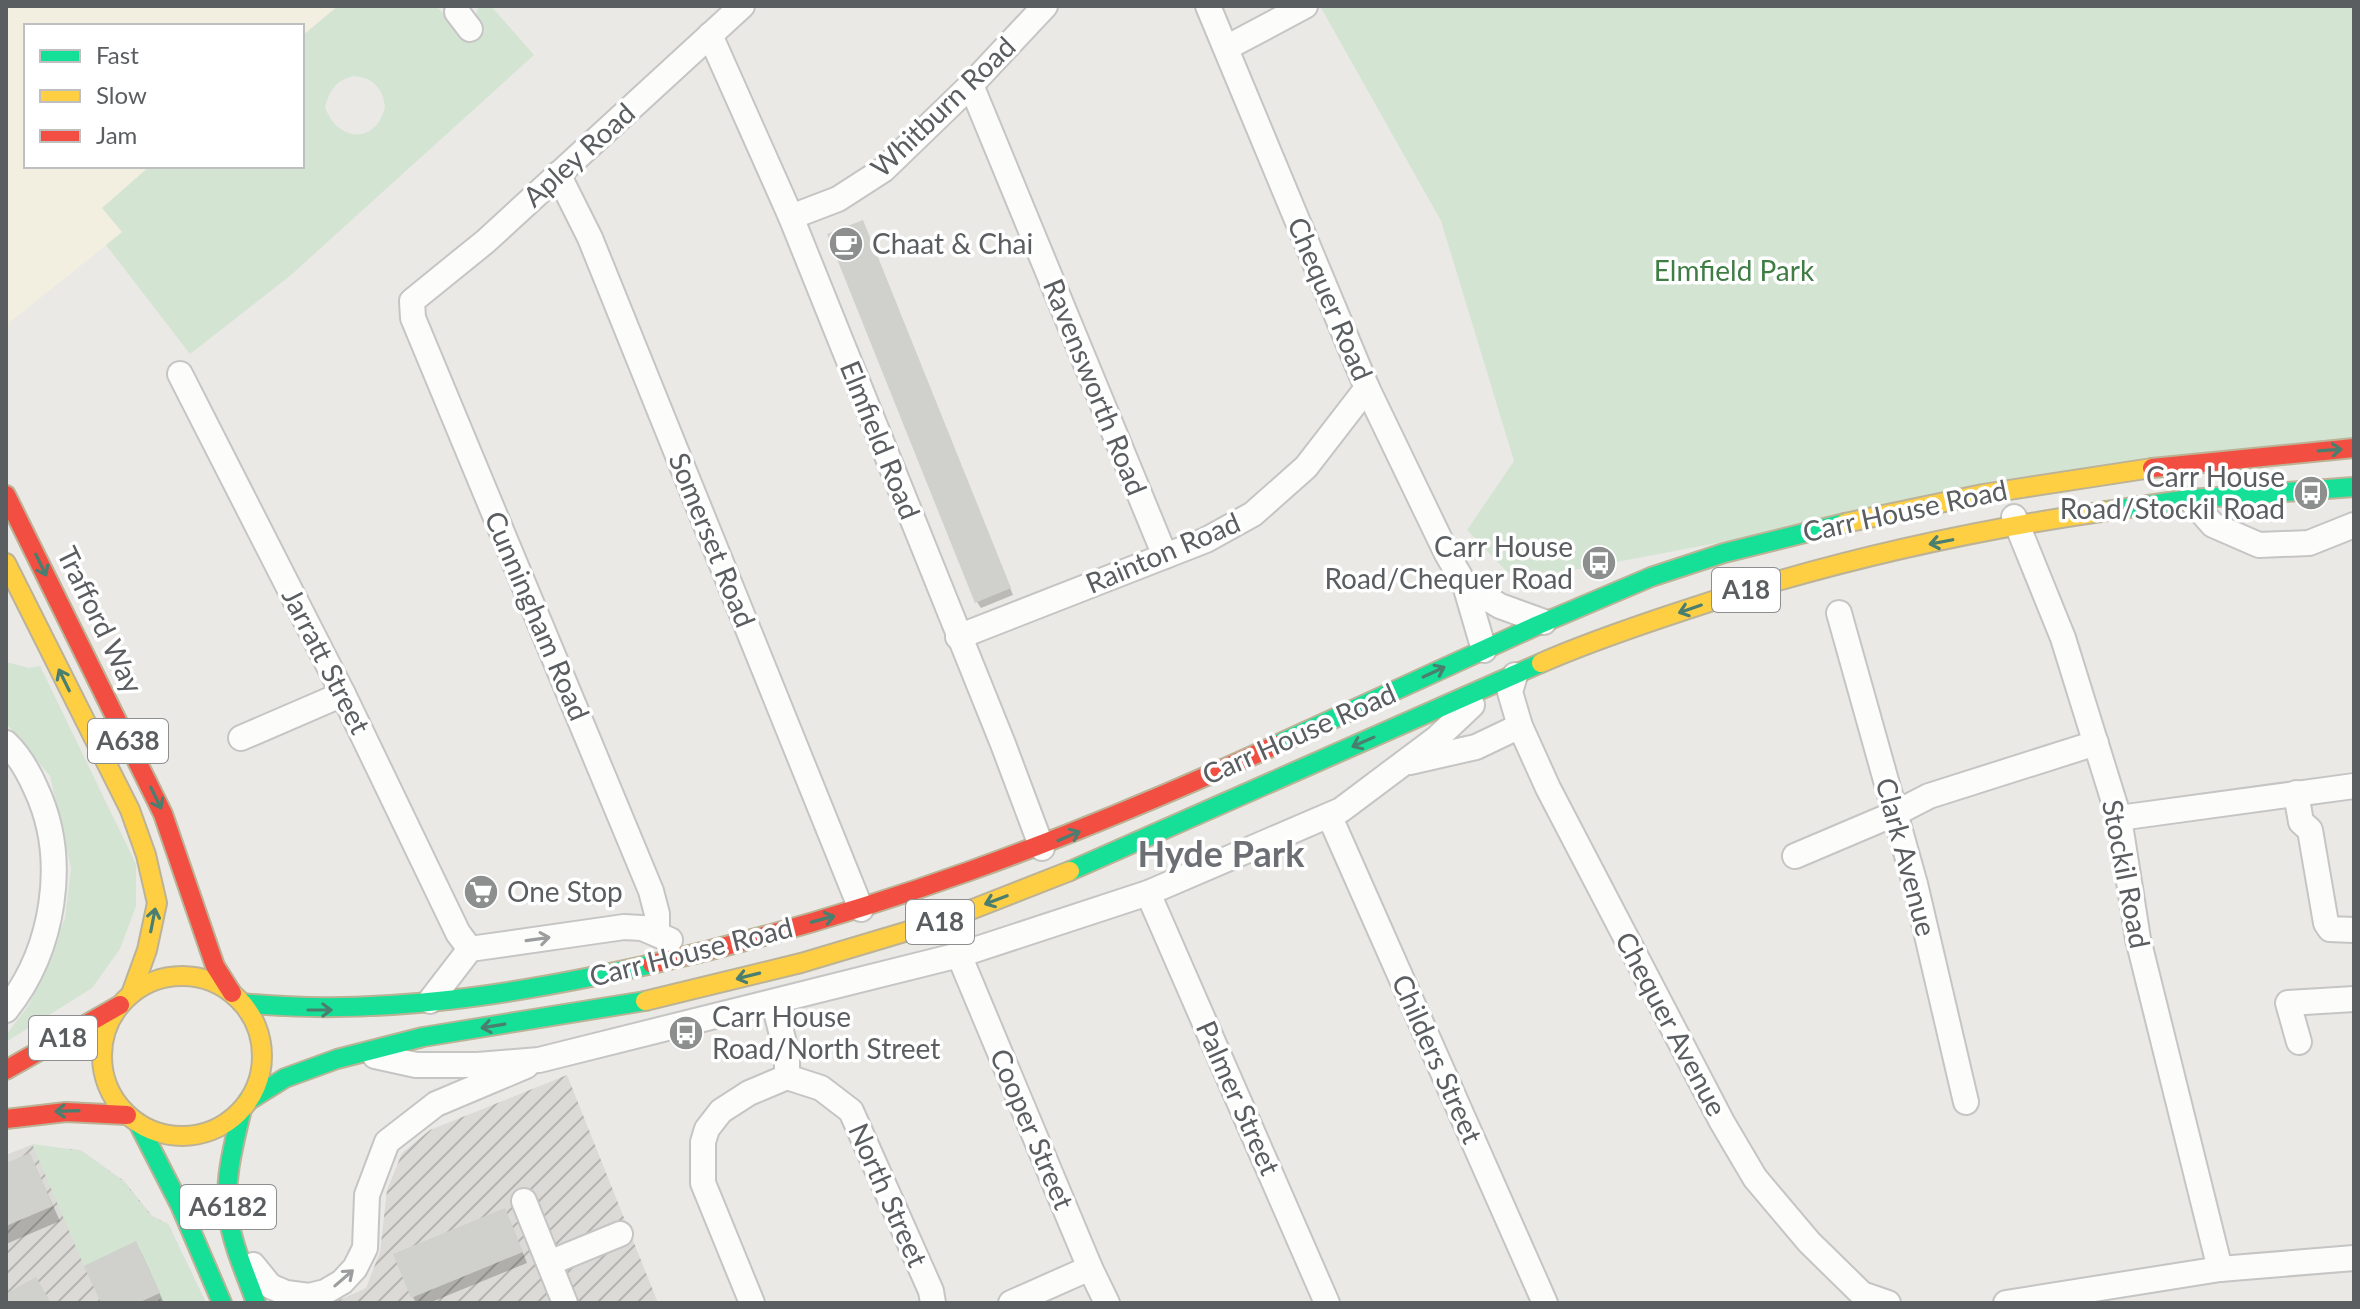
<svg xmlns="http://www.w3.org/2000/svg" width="2360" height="1309" font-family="Lato,sans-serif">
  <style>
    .commercial { fill: #f2eee0 }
    .industrial { fill: url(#industrial-furrows) }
    .green { fill: #d4e4d3; fill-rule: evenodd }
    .shadow { fill: #0003 }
    .building { fill: #d0d0cd }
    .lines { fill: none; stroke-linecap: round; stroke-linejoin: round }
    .street-casing { stroke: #c6c5c5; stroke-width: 28 }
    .fast-casing { stroke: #bcb397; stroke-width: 22 }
    .slow-casing { stroke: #bcb397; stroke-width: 22 }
    .jam-casing { stroke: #bcb397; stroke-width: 22 }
    .street { stroke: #fcfcfb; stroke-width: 24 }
    .fast { stroke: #16e098; stroke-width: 18 }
    .slow { stroke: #ffcf43; stroke-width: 18 }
    .jam { stroke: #f24e42; stroke-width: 18 }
    .oneway { stroke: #4a7e6f }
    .oneway2 { stroke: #9b9d9f }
    .labels { text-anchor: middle; stroke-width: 7; stroke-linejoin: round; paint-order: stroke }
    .shield { fill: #fff; stroke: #8c8e90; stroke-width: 2 }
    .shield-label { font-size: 26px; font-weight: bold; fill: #5b5e61 }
    .street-label { font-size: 28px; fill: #5b5e61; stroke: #fff }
    .poi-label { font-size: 28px; fill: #5b5e61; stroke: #fff; text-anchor: start }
    .park-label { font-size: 28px; fill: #3f7d45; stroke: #fff }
    .district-label { font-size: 36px; font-weight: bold; fill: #6c6f73; stroke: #fff }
  </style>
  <defs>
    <pattern id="industrial-furrows" width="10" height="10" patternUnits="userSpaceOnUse" patternTransform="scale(2)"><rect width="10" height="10" fill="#dbdad6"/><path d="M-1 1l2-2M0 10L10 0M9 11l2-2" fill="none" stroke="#b5b4b1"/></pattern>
  </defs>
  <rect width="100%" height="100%" fill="#eae9e5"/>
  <path class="commercial" d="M6,6H338L302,36V26H26V166H150L103,208L123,232L10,322L6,336Z"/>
  <g class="industrial">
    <path d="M567,1075L658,1303H333L366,1288L380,1252L387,1190L402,1153L430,1130Z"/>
    <path d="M31,1145L80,1150L124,1181L152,1216L168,1224L206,1303H6V1155Z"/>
  </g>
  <g class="green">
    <path d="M338,6H436L472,43L485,31L476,15L479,6H491L534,55L291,275L190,354L106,245L122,232L102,208L150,166H302V36ZM354,76C373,78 383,88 385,107C375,146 337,141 325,107C330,90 336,80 354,76Z"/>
    <path d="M1320,6H2354V448L2002,489L1516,581L1467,530L1514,461L1441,221Z"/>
    <path d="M6,662L29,668L40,666L136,864V906L120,949L92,988L6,1042V1035L29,1005L65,918L71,868L50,776L6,723Z"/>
    <path d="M32,1144L82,1151L123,1181L152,1217L168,1224L206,1303H161L160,1293L136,1242L84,1266Z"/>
  </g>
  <g class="shadow">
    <path d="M866,229L1013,595L981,608L977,602Z"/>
    <path d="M30,1155L60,1221L6,1244V1165Z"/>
    <path d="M510,1221L527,1263L429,1303H416L413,1297Z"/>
    <path d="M142,1254L164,1303H103Z"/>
  </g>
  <g class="building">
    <path d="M863,220L1011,588L975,603L827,234Z"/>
    <path d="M30,1153L53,1206L6,1226V1163Z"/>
    <path d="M505,1208L523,1252L411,1298L393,1254Z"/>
    <path d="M136,1241L160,1293L138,1303H101L84,1266Z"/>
    <path d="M36,1277L51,1303H6V1294Z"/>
  </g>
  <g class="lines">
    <g class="street-casing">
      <g id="street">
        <path d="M1208,6L1367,388L1447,554L1465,585L1484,650"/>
        <path d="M457,12L470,29"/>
        <path d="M710,35L791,217L1003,744L1042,848"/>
        <path d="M1226,48L1305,6"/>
        <path d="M971,85L1165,556"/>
        <path d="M558,174L590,238L861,909"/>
        <path d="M791,217L838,199L883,170L971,85L1045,6"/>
        <path d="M180,374L343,694L458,933L470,949"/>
        <path d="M2190,499L2213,525L2259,545L2309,543L2354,525"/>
        <path d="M2014,517L2063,638L2119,818L2138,939L2220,1269"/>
        <path d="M1465,585L1500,606L1544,622"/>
        <path d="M1839,613L1915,884L1966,1102"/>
        <path d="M958,637L1206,540L1253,514L1306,467L1367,388"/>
        <path d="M1515,675L1510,692L1520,726L1548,788L1722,1122L1755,1178L1809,1242L1862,1294L1888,1303"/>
        <path d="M241,738L343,694"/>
        <path d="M6,743C19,755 29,773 36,789C69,859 54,950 6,1010"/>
        <path d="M1410,762L1476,747L1520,726"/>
        <path d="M2296,793L2301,822L2310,830L2326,923L2330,929L2354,930"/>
        <path d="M1325,818L1333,824L1545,1303"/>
        <path d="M2119,818L2354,786"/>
        <path d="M1795,856L1894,814L1929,796L2096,743"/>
        <path d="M1148,893L1327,1303"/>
        <path d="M657,933V914L651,891L413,318L412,301L486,241L742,6"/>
        <path d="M959,955L1090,1268L1107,1303"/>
        <path d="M430,1001L470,949L624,927L642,928L670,940"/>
        <path d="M774,1003L787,1055V1077"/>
        <path d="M2299,1042L2288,1003L2354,999"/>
        <path d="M375,1056L416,1065H478L539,1060L959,955L1148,893L1341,810L1437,738L1472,705"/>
        <path d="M787,1077L821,1088L851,1111L931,1291L933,1303"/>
        <path d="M524,1201L565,1303"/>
        <path d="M549,1263L620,1234"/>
        <path d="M253,1265L270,1286L286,1293L309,1296L325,1292L342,1282L355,1268L365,1248L367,1195L387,1142L436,1104L526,1066"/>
        <path d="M752,1303L703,1183V1142L707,1129L721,1111L749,1093L787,1077"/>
        <path d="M1011,1303L1090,1268"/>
        <path d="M2006,1303L2220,1269L2354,1258"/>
      </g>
    </g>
    <g class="fast-casing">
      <g id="fast">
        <path d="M2107,511L2190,499L2354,487"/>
        <path d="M1276,745L1538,625L1651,577L1724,553L1845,523"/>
        <path d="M1070,871L1541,663"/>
        <path d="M242,1003C379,1017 518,994 652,964"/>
        <path d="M248,1101L285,1078L337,1059L423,1037L645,1001"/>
        <path d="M242,1109C234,1143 224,1179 228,1214C232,1245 246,1274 256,1303"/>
        <path d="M138,1123L180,1205L222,1303"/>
      </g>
    </g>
    <g class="slow-casing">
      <g id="slow">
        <path d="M1845,523L1983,494L2152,468"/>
        <path d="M6,563L130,810L146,855L157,903L147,950L131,994"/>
        <path d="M1541,663C1584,644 1628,629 1673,614C1813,566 1960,532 2107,511"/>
        <circle cx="182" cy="1056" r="80"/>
        <path d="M645,1001L801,963L945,920L1070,871"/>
      </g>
    </g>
    <g class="jam-casing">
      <g id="jam">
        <path d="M2152,468L2354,448"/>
        <path d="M6,495L163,814L215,966L232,993"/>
        <path d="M652,964C873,914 1070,839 1276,745"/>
        <path d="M6,1070L120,1005"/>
        <path d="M6,1119L66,1112L127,1115"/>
      </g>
    </g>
    <use href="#street" class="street"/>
    <use href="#fast" class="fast"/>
    <use href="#slow" class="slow"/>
    <use href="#jam" class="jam"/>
  </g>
  <defs><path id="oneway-shaft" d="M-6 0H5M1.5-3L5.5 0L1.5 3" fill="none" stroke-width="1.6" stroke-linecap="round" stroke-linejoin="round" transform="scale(2)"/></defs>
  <g class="oneway">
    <use href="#oneway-shaft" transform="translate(2330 450) rotate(-4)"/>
    <use href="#oneway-shaft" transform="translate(1941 542) rotate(169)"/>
    <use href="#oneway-shaft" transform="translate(41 565) rotate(64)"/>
    <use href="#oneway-shaft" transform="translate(1690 609) rotate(161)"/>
    <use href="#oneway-shaft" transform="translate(1434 672) rotate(-25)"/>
    <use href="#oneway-shaft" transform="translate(64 680) rotate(-116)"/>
    <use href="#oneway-shaft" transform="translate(1363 742) rotate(156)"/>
    <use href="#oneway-shaft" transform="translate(156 798) rotate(64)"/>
    <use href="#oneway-shaft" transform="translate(1069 836) rotate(-23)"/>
    <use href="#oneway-shaft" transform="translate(996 900) rotate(159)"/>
    <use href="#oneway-shaft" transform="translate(823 919) rotate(-15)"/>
    <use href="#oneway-shaft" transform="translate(153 920) rotate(-79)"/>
    <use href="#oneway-shaft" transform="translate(748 976) rotate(166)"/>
    <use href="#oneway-shaft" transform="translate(320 1010)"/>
    <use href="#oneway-shaft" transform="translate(493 1026) rotate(171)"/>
    <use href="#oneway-shaft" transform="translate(67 1111) rotate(178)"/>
  </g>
  <g class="oneway2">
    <use href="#oneway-shaft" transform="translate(538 939) rotate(-8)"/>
    <use href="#oneway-shaft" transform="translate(344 1278) rotate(-41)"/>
  </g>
  <defs>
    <g id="cafe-disc" transform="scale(1.8)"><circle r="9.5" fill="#8d8f8f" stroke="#fff"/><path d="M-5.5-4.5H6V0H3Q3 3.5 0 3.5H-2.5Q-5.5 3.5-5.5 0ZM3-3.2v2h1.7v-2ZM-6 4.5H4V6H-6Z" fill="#fff"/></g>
    <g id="bus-disc" transform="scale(1.8)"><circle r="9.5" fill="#8d8f8f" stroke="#fff"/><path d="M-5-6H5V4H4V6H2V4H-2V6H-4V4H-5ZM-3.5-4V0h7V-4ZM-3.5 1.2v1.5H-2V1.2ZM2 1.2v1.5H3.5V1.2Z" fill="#fff"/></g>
    <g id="supermarket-disc" transform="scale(1.8)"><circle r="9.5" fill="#8d8f8f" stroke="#fff"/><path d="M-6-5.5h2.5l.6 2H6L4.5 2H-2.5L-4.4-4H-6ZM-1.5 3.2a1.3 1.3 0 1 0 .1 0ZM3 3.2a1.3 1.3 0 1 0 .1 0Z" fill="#fff"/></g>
  </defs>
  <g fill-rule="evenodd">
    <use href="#cafe-disc" x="846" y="244"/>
    <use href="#bus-disc" x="2311" y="493"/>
    <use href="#bus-disc" x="1599" y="563"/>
    <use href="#supermarket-disc" x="481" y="892"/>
    <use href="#bus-disc" x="686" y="1033"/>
  </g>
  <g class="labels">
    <g class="shield">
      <rect x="1712" y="568" width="68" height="44" rx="6"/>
      <rect x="88" y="719" width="80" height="44" rx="6"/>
      <rect x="906" y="900" width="68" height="44" rx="6"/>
      <rect x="29" y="1016" width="68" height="44" rx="6"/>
      <rect x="180" y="1185" width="96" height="44" rx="6"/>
    </g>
    <g class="shield-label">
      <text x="1746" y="599">A18</text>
      <text x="128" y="750">A638</text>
      <text x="940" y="931">A18</text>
      <text x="63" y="1047">A18</text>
      <text x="228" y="1216">A6182</text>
    </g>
    <g class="street-label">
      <text transform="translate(943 107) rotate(-44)" y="10">Whitburn Road</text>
      <text transform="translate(579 155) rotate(-42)" y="10">Apley Road</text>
      <text transform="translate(1330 299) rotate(67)" y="10">Chequer Road</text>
      <text transform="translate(1095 387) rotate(68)" y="10">Ravensworth Road</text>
      <text transform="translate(880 440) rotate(68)" y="10">Elmfield Road</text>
      <text transform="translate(1905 511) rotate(-12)" y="10">Carr House Road</text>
      <text transform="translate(712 540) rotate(68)" y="10">Somerset Road</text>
      <text transform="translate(1163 553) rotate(-23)" y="10">Rainton Road</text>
      <text transform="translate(537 616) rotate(67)" y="10">Cunningham Road</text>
      <text transform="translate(100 620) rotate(64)" y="10">Trafford Way</text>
      <text transform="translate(326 661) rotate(63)" y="10">Jarratt Street</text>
      <text transform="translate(1299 734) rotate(-24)" y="10">Carr House Road</text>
      <text transform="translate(1906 857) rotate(75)" y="10">Clark Avenue</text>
      <text transform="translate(2126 874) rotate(79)" y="10">Stockil Road</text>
      <text transform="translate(691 952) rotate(-14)" y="10">Carr House Road</text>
      <text transform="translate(1671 1024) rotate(62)" y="10">Chequer Avenue</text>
      <text transform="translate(1437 1059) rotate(66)" y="10">Childers Street</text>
      <text transform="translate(1238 1098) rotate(66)" y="10">Palmer Street</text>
      <text transform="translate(1032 1129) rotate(67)" y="10">Cooper Street</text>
      <text transform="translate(888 1195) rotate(66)" y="10">North Street</text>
    </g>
    <g class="poi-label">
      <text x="872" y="254">Chaat &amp; Chai</text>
      <text x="2285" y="487" text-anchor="end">Carr House<tspan x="2285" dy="32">Road/Stockil Road</tspan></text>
      <text x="1573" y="557" text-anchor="end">Carr House<tspan x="1573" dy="32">Road/Chequer Road</tspan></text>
      <text x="507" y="902">One Stop</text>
      <text x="712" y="1027">Carr House<tspan x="712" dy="32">Road/North Street</tspan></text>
    </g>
    <g class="park-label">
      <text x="1734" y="281">Elmfield Park</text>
    </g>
    <g class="district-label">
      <text x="1221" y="867">Hyde Park</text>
    </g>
  </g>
  <rect width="2360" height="1309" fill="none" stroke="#5b5e61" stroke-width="16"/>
  <rect x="24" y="24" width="280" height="144" fill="#ffffff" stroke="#bdbfc0" stroke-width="2"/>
  <rect x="40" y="50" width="40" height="12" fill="#16e098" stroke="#bdbfc0" stroke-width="2"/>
  <text x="96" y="64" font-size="24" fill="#5b5e61">Fast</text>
  <rect x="40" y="90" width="40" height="12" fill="#ffcf43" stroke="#bdbfc0" stroke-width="2"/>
  <text x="96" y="104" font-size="24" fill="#5b5e61">Slow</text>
  <rect x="40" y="130" width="40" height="12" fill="#f24e42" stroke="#bdbfc0" stroke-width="2"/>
  <text x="96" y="144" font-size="24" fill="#5b5e61">Jam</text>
</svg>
